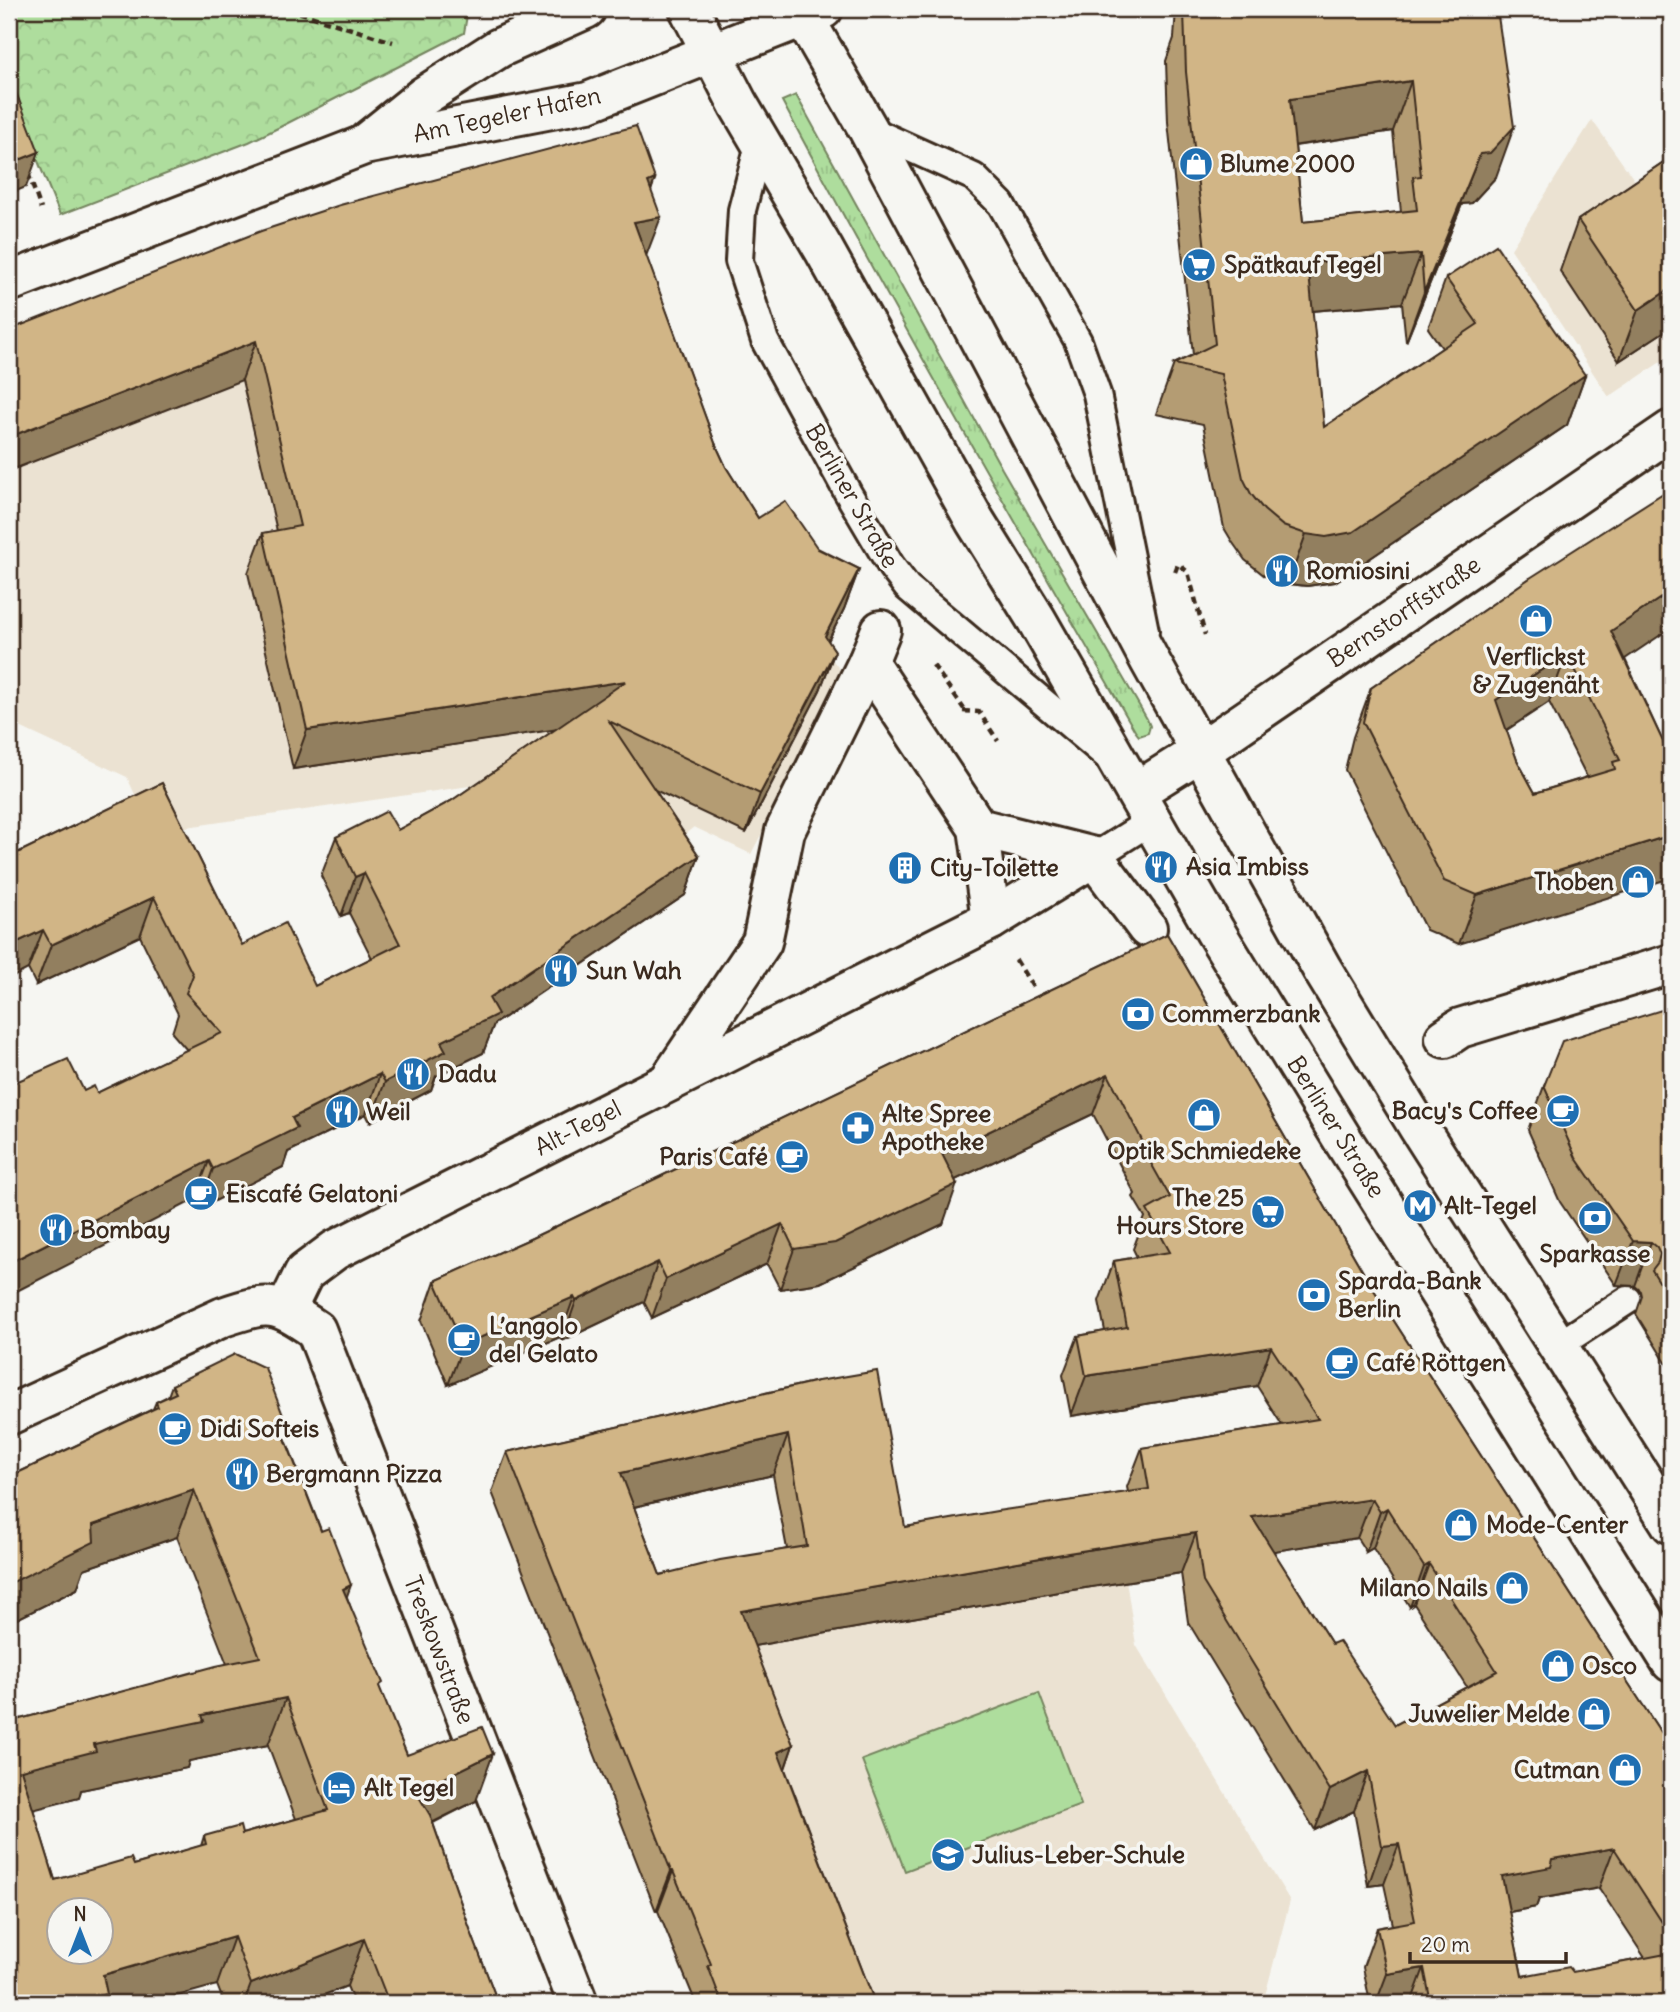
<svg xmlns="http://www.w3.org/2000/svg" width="1680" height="2012" font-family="Delius,sans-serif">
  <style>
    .built { fill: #ebe2d2 }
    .grass { fill: url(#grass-tufts); stroke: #74845e; stroke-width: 2 }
    .park { fill: url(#park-crowns); stroke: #74845e; stroke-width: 2 }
    .garden { fill: #aedd9d; stroke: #74845e; stroke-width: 2 }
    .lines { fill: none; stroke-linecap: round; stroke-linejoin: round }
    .service-casing { stroke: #3b2a1e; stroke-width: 32 }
    .pedestrian-casing { stroke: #3b2a1e; stroke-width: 44 }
    .minor-casing { stroke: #3b2a1e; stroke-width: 44 }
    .secondary-casing { stroke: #3b2a1e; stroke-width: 44 }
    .path { stroke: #3b2a1e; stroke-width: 4.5; stroke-dasharray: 7 5; stroke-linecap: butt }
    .service { stroke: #f6f6f2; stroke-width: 26 }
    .pedestrian { stroke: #f6f6f2; stroke-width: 38 }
    .minor { stroke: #f6f6f2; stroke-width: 38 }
    .secondary { stroke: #f6f6f2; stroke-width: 38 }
    .wall { fill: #b49c73; stroke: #3b2a1e; stroke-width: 2; fill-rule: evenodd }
    .shaded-wall { fill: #927f5e; stroke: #3b2a1e; stroke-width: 2 }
    .building { fill: #d1b586; stroke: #3b2a1e; stroke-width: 2; fill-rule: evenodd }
    .labels { text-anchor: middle; stroke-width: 7; stroke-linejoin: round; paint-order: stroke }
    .street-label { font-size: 24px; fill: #3b2a1e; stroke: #f6f6f2 }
    .poi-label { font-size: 24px; font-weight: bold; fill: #3b2a1e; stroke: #f6f6f2; text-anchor: start }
  </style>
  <defs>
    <pattern id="grass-tufts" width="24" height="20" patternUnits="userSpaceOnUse" patternTransform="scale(1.75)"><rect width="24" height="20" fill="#aedd9d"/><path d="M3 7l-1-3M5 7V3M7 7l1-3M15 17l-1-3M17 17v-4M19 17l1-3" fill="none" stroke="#97be87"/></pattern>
    <pattern id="park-crowns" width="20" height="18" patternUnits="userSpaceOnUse" patternTransform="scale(1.75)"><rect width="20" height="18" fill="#aedd9d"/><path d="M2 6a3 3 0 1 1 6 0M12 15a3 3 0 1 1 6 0" fill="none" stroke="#97be87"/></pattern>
  </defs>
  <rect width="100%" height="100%" fill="#f6f6f2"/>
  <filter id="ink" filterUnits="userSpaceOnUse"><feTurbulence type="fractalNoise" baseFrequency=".0143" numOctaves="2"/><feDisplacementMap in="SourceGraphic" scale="14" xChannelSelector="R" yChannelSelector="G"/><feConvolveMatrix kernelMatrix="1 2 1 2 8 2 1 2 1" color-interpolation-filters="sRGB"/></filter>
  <g filter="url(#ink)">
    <g class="built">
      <path d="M1592,120L1671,232V355L1609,397L1511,249Z"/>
      <path d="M634,222L646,256L631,259L731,508L803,588L844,609L824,649L844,675L751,854L694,827L675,842L622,764L152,832L127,777L9,722V363Z"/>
      <path d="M1118,1528L1136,1645L1290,1901L1263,2003H696L658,1911H656L549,1636L646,1614Z"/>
    </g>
    <path class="grass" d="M796,95L1002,469L1147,719L1150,726L1148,733L1139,736L1135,731C1015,522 895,314 782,101Z"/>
    <path class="park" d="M9,9H468L464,33L280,127L249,142L60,215L9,90Z"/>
    <path class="garden" d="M1039,1693L1081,1805L905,1871L862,1760Z"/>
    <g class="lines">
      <g class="service-casing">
        <g id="service">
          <path d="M868,129L974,177L1001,204L1078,341L1097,394L1145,631"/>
          <path d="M760,141L742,210L739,261L765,341L848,493L891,566L907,587L1106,755"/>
          <path d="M1094,857L1151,821"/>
          <path d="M1557,1346L1628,1300"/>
        </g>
      </g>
      <g class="pedestrian-casing">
        <g id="pedestrian">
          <path d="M881,630L868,662L978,828L991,920"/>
          <path d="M978,828L1094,857L1147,928"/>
          <path d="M1445,1038L1460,1028L1671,964"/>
          <path d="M668,1082L762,942L785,831L868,662"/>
          <path d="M286,1310L304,1273L335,1250L991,920L1094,857"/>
        </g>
      </g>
      <g class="minor-casing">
        <g id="minor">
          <path d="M368,141L424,96L499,48L586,9"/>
          <path d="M9,282L364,145L588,102L823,9"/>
          <path d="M9,1415L223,1317C270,1301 275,1302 316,1330L578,2003"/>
        </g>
      </g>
      <g class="secondary-casing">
        <g id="secondary">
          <path d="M689,9L738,104L824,250L975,521L1036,619L1215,931L1343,1140L1671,1662"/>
          <path d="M799,9L868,129L1150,661L1322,969L1419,1128L1671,1524"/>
          <path d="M1136,792L1201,751L1671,430"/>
        </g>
      </g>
      <g class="path">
        <path d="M288,9L393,42"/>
        <path d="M28,173L41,209"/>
        <path d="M1175,572L1178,564L1188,572L1205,635"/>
        <path d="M933,665L964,709"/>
        <path d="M963,711L979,712L998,741"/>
        <path d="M1016,960L1033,987"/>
      </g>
      <use href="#service" class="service"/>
      <use href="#pedestrian" class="pedestrian"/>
      <use href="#minor" class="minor"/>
      <use href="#secondary" class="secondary"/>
    </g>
    <g class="wall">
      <path d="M1176,9H1497L1496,177L1472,203L1462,204L1406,342L1402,303L1312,311L1324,427L1442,348L1428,328L1446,278L1585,375L1567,425L1335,582L1307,586L1288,584L1265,576L1245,560L1233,543L1224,528L1203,424L1156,414L1174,364L1193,355L1168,122L1166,61L1174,38ZM1393,131L1401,212L1303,222L1295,146Z"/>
      <path d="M1671,157V327L1619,361L1560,271L1578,220Z"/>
      <path d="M655,179L651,191L646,256L715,443L726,467L758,518L859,569L844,609L828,641L835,651L820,690L746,833L655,790L699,856L685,895L494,1024L483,1053L436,1076L431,1090L370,1122L366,1114L288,1152L283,1167L199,1209L194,1200L84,1091L97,1093L187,1050L172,1033L178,1014L140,936L36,985L28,969L9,857L162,783L242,945L315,986L372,958L349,913L341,916L321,876L336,837L398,830L451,801L556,729L293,769L248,573L263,533L277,531L242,380L9,330Z"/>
      <path d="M1530,578L1625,659L1665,746L1459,944L1426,930L1345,770L1353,737L1371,688ZM1549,702L1587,777L1535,793L1517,760L1506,730Z"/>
      <path d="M1167,934L1370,1284L1602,1643L1671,1748V2003H1370L1363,1967L1377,1928L1393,1925L1384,1884L1368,1886L1354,1811L1315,1830L1188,1622L1181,1573L1053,1593L754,1646L793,1745L785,1769L875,2003H694L695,2001L658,1911H656L492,1492L507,1452L818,1381L905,1527L1128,1492L1127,1487L1142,1448L1282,1425L1257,1386L1071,1416L1063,1375L1078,1336L1105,1331L1099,1301L1114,1261L1137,1257L1133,1249L1145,1217L1133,1197L1135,1194L1093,1114L955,1180L943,1224L820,1283L780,1289L767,1264L652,1318L644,1302L562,1341L560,1337L448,1385L421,1321L435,1281L532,1238ZM773,1475L787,1549L660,1575L634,1507ZM1357,1538L1366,1552L1373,1548L1410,1607L1414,1604L1467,1687L1395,1725L1332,1644L1273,1551ZM1599,1888L1645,1958L1573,1972L1522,1976L1509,1912L1536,1907L1539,1899Z"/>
      <path d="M1671,1007V1371L1636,1314L1642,1296L1641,1291L1635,1286L1616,1285L1560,1202L1528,1130L1544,1086Z"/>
      <path d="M172,1385L281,1427L347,1597L380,1691L407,1755L476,1801L433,1823L471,1932L498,2003H354L347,1986L303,2003H224L217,1985L9,2003V1722L227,1664L177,1537L84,1569L77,1589L9,1623V1477L153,1409L156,1402L168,1396ZM268,1745L296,1819L242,1834L204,1836L201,1846L134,1865L55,1880L33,1809L79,1798L81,1790L187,1768L189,1761Z"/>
    </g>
    <g class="shaded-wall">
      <path d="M1411,81L1393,131L1272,149L1290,99Z"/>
      <path d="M1514,127L1496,177L1472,203L1462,204L1406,342L1424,292L1480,154Z"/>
      <path d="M39,152L26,187L9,194V164Z"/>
      <path d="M655,179L641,219L648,182Z"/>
      <path d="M661,217L646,256L634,222Z"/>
      <path d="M1421,254L1402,303L1289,313L1308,263Z"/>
      <path d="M1671,288V327L1619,361L1638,310Z"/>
      <path d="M256,341L242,380L9,471V437Z"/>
      <path d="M1585,375L1567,425L1335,582L1307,586L1288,584L1306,534Z"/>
      <path d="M859,569L844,609L811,675L825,636Z"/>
      <path d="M1671,591V628L1594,680L1611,631Z"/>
      <path d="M835,651L820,690L746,833L760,794Z"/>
      <path d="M1567,653L1549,702L1478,749L1496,700Z"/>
      <path d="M626,681L612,721L293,769L307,730Z"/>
      <path d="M1671,835V878L1459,944L1477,895Z"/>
      <path d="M699,856L685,895L494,1024L483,1053L436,1076L431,1090L370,1122L385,1082L441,1042L489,998Z"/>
      <path d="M364,873L349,913L341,916L355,877Z"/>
      <path d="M154,897L140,936L36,985L51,945Z"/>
      <path d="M43,930L28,969L9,979V946Z"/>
      <path d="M380,1074L366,1114L288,1152L283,1167L199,1209L213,1169L292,1118Z"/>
      <path d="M1108,1074L1093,1114L928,1193L942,1154Z"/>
      <path d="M209,1161L194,1200L9,1295V1263Z"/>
      <path d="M957,1184L943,1224L820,1283L780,1289L794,1249Z"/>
      <path d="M782,1224L767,1264L652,1318L666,1279Z"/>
      <path d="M1633,1241L1651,1242L1635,1286L1616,1285Z"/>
      <path d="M658,1262L644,1302L562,1341L576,1301Z"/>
      <path d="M574,1297L560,1337L448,1385L463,1345Z"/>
      <path d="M1271,1347L1257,1386L1071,1416L1086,1376Z"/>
      <path d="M788,1435L773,1475L607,1513L621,1473Z"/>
      <path d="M194,1490L177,1537L84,1569L77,1589L9,1623V1584L93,1525Z"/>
      <path d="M1372,1499L1357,1538L1237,1557L1252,1517Z"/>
      <path d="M1387,1508L1373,1548L1366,1552L1380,1512Z"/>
      <path d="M1196,1533L1181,1573L1053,1593L726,1651L741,1611L1068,1553Z"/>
      <path d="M1429,1564L1414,1604L1410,1607L1424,1567Z"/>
      <path d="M351,1585L334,1632L343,1589Z"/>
      <path d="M286,1698L268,1745L189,1761L187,1768L81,1790L79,1798L9,1816L21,1770L94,1744L202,1715Z"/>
      <path d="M793,1745L779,1785L778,1752Z"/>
      <path d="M493,1754L476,1801L399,1839L416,1792Z"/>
      <path d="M1368,1771L1354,1811L1315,1830L1330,1790Z"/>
      <path d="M1399,1844L1384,1884L1368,1886L1382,1846Z"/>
      <path d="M1614,1848L1599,1888L1539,1899L1536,1907L1488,1916L1502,1876L1553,1859Z"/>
      <path d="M671,1871H673L658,1911H656Z"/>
      <path d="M234,1937L217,1985L152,2003H73L103,1975Z"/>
      <path d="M364,1939L347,1986L303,2003H244L251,1984Z"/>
      <path d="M1424,1968L1411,2003H1376L1387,1974Z"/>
    </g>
    <g class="building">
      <path d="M1191,9H1497L1514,127L1490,153L1480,154L1424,292L1421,254L1308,263L1324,427L1478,324L1446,278L1496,245L1585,375L1353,532L1326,537L1306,534L1283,526L1264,510L1251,494L1243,478L1221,374L1174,364L1215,344L1186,72L1184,11ZM1411,81L1421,176L1413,177L1417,210L1303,222L1290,99Z"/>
      <path d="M9,74L39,152L9,164Z"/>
      <path d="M636,126L655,179L648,182L661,217L634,222L715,443L726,467L758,518L785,501L818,549L859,569L825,636L835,651L760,794L609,721L699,856L489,998L498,1014L441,1042L446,1051L385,1082L380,1074L292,1118L297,1128L213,1169L209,1161L9,1263V1085L68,1059L84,1091L94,1086L97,1093L222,1033L186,993L193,975L154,897L51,945L43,930L9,946V857L162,783L242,945L285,923L315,986L400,944L364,873L355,877L336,837L387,811L398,830L451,801L626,681L307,730L263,533L300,526L256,341L9,437V330L261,231L340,205Z"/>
      <path d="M1671,157V288L1638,310L1578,220Z"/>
      <path d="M1671,488V591L1611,631L1665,746L1671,744V835L1477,895L1444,881L1363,722L1371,688L1530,578ZM1567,653L1620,760L1613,762L1615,769L1535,793L1517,760L1496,700Z"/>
      <path d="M1167,934L1370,1284L1602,1643L1671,1748V1936L1614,1848L1553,1859L1551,1867L1502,1876L1522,1976L1569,1967L1573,1972L1671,1953V2003H1431L1424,1968L1387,1974L1377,1928L1415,1921L1399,1844L1382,1846L1368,1771L1330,1790L1203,1582L1196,1533L1068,1553L741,1611L793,1745L778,1752L875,2003H722L708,1966L711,1964L673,1871H671L507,1452L818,1381L877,1371L905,1527L997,1511L1149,1489L1142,1448L1318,1419L1271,1347L1086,1376L1078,1336L1127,1327L1114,1261L1170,1252L1147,1210L1170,1197L1148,1158L1150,1156L1108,1074L942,1154L957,1184L835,1243L794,1249L782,1224L666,1279L658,1262L576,1301L574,1297L463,1345L435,1281L532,1238ZM788,1435L807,1546L720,1560L660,1575L621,1473ZM1372,1499L1380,1512L1387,1508L1424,1567L1429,1564L1497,1671L1395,1725L1339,1641L1332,1644L1252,1517Z"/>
      <path d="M1671,1007V1301L1652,1270L1658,1262L1660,1254L1657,1247L1651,1242L1633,1241L1576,1158L1544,1086L1562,1041Z"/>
      <path d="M235,1354L265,1368L284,1418L279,1423L321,1531L329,1528L351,1585L343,1589L383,1683L379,1686L407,1755L482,1727L493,1754L416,1792L430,1815L471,1932L498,2003H389L364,1939L251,1984L234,1937L103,1975L107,1994L73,2003H9V1722L216,1666L260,1657L194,1490L93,1525L94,1542L9,1584V1477L158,1407L156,1402L176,1393L172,1385ZM286,1698L328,1810L242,1834L240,1826L204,1836L206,1844L134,1865L131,1858L55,1880L21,1770L96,1751L94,1744L204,1721L202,1715ZM60,1910H102V1952H60Z"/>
    </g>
  </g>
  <defs>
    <g id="shop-disc" transform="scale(1.75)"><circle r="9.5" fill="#1f6fb2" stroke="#f6f6f2"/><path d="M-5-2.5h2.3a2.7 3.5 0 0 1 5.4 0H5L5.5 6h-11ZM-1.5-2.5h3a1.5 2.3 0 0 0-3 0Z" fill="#fff"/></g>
    <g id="supermarket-disc" transform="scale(1.75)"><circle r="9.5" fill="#1f6fb2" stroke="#f6f6f2"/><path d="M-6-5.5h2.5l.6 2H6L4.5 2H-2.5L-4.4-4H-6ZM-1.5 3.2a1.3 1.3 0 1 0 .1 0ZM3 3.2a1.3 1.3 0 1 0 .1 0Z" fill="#fff"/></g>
    <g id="restaurant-disc" transform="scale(1.75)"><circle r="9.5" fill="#1f6fb2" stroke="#f6f6f2"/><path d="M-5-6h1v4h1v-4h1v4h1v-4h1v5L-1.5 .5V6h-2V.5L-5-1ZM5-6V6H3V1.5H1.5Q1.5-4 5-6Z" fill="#fff"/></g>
    <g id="building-disc" transform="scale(1.75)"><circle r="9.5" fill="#1f6fb2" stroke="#f6f6f2"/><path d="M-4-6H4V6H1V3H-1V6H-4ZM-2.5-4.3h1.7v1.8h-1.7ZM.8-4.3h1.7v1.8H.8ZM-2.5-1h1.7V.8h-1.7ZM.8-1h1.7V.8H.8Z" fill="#fff"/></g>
    <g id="bank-disc" transform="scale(1.75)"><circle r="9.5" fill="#1f6fb2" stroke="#f6f6f2"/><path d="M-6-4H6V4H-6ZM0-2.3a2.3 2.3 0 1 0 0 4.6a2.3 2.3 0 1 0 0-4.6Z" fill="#fff"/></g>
    <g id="cafe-disc" transform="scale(1.75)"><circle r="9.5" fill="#1f6fb2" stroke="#f6f6f2"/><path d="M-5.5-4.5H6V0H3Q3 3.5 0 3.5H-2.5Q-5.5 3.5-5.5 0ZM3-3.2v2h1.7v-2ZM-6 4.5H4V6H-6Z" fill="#fff"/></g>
    <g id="pharmacy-disc" transform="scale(1.75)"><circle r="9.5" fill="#1f6fb2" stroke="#f6f6f2"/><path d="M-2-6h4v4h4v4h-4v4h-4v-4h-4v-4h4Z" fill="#fff"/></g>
    <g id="metro-disc" transform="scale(1.75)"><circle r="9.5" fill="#1f6fb2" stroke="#f6f6f2"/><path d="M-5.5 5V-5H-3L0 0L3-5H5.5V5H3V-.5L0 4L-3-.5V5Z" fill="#fff"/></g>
    <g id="hotel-disc" transform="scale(1.75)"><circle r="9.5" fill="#1f6fb2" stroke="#f6f6f2"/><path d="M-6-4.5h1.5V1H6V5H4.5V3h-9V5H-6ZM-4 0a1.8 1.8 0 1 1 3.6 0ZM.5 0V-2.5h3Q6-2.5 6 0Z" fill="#fff"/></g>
    <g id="school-disc" transform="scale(1.75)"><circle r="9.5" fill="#1f6fb2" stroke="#f6f6f2"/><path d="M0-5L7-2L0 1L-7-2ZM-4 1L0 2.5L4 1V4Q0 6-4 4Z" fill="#fff"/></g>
  </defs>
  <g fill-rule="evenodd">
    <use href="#shop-disc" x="1196" y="164"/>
    <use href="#supermarket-disc" x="1199" y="265"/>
    <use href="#restaurant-disc" x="1282" y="571"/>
    <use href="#shop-disc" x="1536" y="621"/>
    <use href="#restaurant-disc" x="1161" y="867"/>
    <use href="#building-disc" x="905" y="868"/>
    <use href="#shop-disc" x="1638" y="882"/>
    <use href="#restaurant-disc" x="561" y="971"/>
    <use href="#bank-disc" x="1138" y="1014"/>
    <use href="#restaurant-disc" x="413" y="1074"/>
    <use href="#cafe-disc" x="1563" y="1111"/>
    <use href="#restaurant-disc" x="342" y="1112"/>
    <use href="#shop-disc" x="1204" y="1115"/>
    <use href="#pharmacy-disc" x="858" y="1128"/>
    <use href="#cafe-disc" x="792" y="1157"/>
    <use href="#cafe-disc" x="201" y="1194"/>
    <use href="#metro-disc" x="1420" y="1206"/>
    <use href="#supermarket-disc" x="1268" y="1212"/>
    <use href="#bank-disc" x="1595" y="1218"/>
    <use href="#restaurant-disc" x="56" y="1230"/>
    <use href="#bank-disc" x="1314" y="1295"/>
    <use href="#cafe-disc" x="464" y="1340"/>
    <use href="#cafe-disc" x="1342" y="1363"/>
    <use href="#cafe-disc" x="175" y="1429"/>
    <use href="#restaurant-disc" x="242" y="1474"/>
    <use href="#shop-disc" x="1461" y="1525"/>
    <use href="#shop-disc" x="1512" y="1588"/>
    <use href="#shop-disc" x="1558" y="1666"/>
    <use href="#shop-disc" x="1594" y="1714"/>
    <use href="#shop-disc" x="1625" y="1770"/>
    <use href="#hotel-disc" x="339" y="1788"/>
    <use href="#school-disc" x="948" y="1855"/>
  </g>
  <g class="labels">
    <g class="street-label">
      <text transform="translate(507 115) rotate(-12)" y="8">Am Tegeler Hafen</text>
      <text transform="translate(852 496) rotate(60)" y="8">Berliner Straße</text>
      <text transform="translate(1404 612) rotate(-34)" y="8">Bernstorffstraße</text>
      <text transform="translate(1336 1127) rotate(58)" y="8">Berliner Straße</text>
      <text transform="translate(578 1128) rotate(-27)" y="8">Alt-Tegel</text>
      <text transform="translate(439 1650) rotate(69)" y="8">Treskowstraße</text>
    </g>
    <g class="poi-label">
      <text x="1220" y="172">Blume 2000</text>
      <text x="1224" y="273">Spätkauf Tegel</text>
      <text x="1306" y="579">Romiosini</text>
      <text x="1536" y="665" text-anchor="middle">Verflickst<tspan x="1536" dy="28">&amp; Zugenäht</tspan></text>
      <text x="1186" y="875">Asia Imbiss</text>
      <text x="930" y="876">City-Toilette</text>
      <text x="1614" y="890" text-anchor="end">Thoben</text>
      <text x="586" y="979">Sun Wah</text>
      <text x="1162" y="1022">Commerzbank</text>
      <text x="438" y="1082">Dadu</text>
      <text x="1538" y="1119" text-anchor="end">Bacy's Coffee</text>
      <text x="366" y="1120">Weil</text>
      <text x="882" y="1122">Alte Spree<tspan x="882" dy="28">Apotheke</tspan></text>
      <text x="1204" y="1159" text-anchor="middle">Optik Schmiedeke</text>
      <text x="768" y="1165" text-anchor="end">Paris Café</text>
      <text x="226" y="1202">Eiscafé Gelatoni</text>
      <text x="1244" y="1206" text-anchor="end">The 25<tspan x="1244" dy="28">Hours Store</tspan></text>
      <text x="1444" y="1214">Alt-Tegel</text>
      <text x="80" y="1238">Bombay</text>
      <text x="1595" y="1262" text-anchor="middle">Sparkasse</text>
      <text x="1338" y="1289">Sparda-Bank<tspan x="1338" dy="28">Berlin</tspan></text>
      <text x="489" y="1334">L’angolo<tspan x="489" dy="28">del Gelato</tspan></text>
      <text x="1366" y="1371">Café Röttgen</text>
      <text x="200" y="1437">Didi Softeis</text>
      <text x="266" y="1482">Bergmann Pizza</text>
      <text x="1486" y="1533">Mode-Center</text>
      <text x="1488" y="1596" text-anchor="end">Milano Nails</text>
      <text x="1582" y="1674">Osco</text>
      <text x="1570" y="1722" text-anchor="end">Juwelier Melde</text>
      <text x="1600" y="1778" text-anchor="end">Cutman</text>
      <text x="364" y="1796">Alt Tegel</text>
      <text x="972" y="1863">Julius-Leber-Schule</text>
    </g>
  </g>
  <rect width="1680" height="2012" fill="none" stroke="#f6f6f2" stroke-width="35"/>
  <rect x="18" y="18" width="1645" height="1977" fill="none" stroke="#3b2a1e" stroke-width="2.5" filter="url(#ink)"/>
  <g transform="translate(80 1931)"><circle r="33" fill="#f6f6f2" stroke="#aba49d" stroke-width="2"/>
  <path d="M0-5L12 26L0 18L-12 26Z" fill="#1f6fb2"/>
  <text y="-10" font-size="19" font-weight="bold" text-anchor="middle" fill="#3b2a1e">N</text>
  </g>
  <path d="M1410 1952v10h156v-10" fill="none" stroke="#3b2a1e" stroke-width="3.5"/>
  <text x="1421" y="1952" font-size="21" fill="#3b2a1e" stroke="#f6f6f2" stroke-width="5" paint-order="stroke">20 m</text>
</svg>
